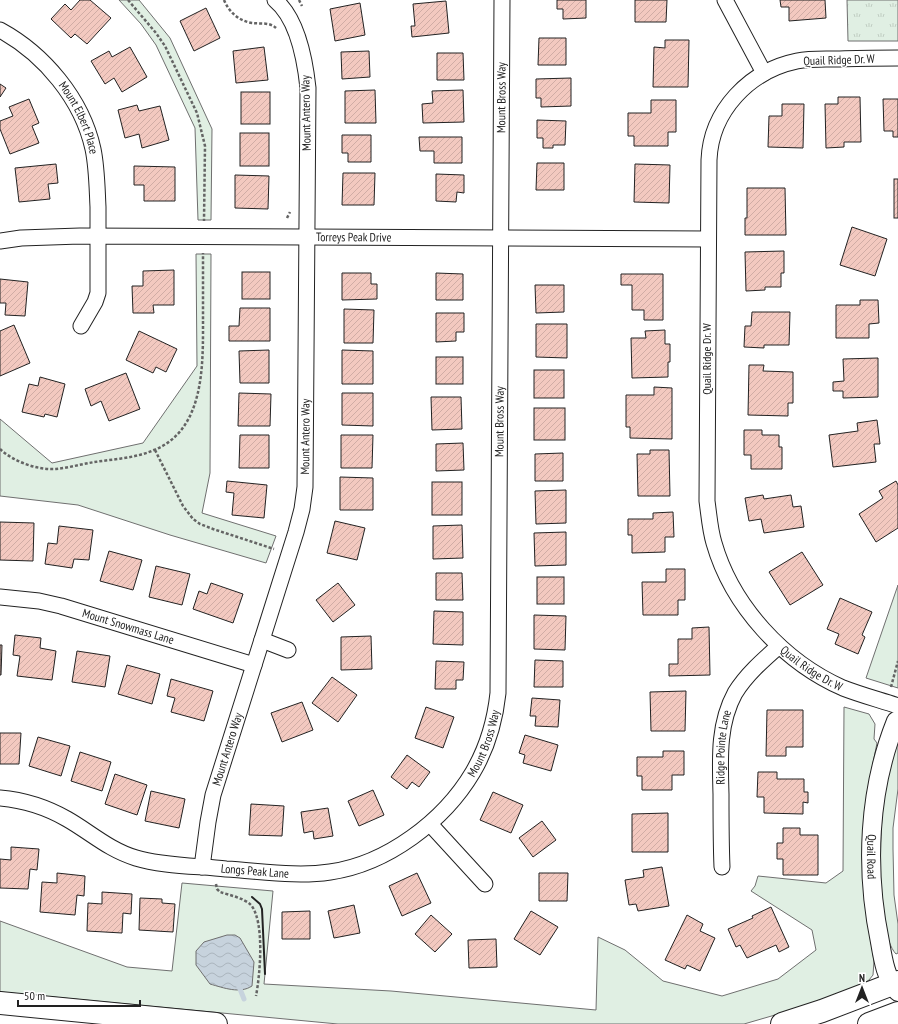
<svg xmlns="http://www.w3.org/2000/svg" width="898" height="1024" font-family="'PT Sans Narrow',sans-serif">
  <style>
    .grass { fill: #e0efe3; stroke: #6f6f6f }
    .park { fill: url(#park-tufts); stroke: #6f6f6f }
    .water { fill: url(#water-waves); stroke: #6f6f6f }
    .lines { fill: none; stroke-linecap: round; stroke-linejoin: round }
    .stream { stroke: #c7d3dd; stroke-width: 5 }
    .building { fill: url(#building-hatch); stroke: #222 }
    .minor-casing { stroke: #222; stroke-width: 17 }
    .tertiary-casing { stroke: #222; stroke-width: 20 }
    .primary-casing { stroke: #222; stroke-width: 24 }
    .path { stroke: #646464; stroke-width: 2.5; stroke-dasharray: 3 2; stroke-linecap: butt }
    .minor { stroke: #fff; stroke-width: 15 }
    .tertiary { stroke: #fff; stroke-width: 18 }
    .primary { stroke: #fff; stroke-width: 22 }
    .wall { stroke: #222; stroke-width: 2 }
    .labels { text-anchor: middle; stroke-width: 3; stroke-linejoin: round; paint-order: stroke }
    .street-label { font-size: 12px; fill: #222; stroke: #fff }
  </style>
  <defs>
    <pattern id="park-tufts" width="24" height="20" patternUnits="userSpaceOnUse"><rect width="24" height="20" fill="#e0efe3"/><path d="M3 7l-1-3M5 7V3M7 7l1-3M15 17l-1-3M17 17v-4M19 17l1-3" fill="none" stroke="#c0cdc2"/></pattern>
    <pattern id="water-waves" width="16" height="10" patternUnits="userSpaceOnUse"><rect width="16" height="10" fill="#c7d3dd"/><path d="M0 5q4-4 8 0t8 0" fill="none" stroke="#abb5bd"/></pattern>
    <pattern id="building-hatch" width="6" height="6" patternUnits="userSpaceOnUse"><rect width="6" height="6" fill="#f3c9c0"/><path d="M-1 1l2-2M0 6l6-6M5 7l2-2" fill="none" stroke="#d0aca5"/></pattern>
  </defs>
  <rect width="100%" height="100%" fill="#fff"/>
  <g class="grass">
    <path d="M119,0H139L170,38L212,129L211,220H198L195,128L156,45L141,24Z"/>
    <path d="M196,254H211L210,473L202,513L276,536L266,563L170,535L78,505L0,496V419L52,463L143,443L197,366Z"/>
    <path d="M898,585V688L866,678Z"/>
    <path d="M844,707L869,714L875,724L874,739L877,743L867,793L865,814L866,911L874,961L873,975L869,980L863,984L806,1006L744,1024H338L0,992V921L127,967L172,971L182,883L273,891L264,984L391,991L596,1010L598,937L625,950L663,981L722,996L778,979L816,950L812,930L751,891L755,886L758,876L826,883L843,871Z"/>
    <path d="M898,739V789L893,828V849L894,895L898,924V953L896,954C874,931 880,812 886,780C889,766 894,752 898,739Z"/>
  </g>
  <path class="park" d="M847,0H898V41H848Z"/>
  <path class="water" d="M227,935H235L240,938L254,962L252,986C240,994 224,988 210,984L196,965V951L204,942Z"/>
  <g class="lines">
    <path class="stream" d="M238,984L244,999"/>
  </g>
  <g class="building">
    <path d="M80,0H90L111,18L87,44L75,34L71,38L51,19L65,4L71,10Z"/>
    <path d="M557,0H586V18L563,19V9H557Z"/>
    <path d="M635,0H667L666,22H635Z"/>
    <path d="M780,0H825L826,18L789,21V7H781Z"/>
    <path d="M446,1L449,33L412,37L411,26H415L413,4Z"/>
    <path d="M360,3L365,35L335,41L330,9Z"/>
    <path d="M206,8L220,38L194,51L180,21Z"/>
    <path d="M539,38H566V65H538Z"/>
    <path d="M665,40H689L688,87H653L654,47L665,48Z"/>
    <path d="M130,47L147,77L122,92L114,78L105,84L91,61L109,51L112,57Z"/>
    <path d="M264,47L268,80L236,83L233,51Z"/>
    <path d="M369,51L370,77L342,79L341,52Z"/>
    <path d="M437,53H463L464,80H437Z"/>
    <path d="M571,78V106L541,107V98H536V79Z"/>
    <path d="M0,84L6,88L0,97Z"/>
    <path d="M375,90L376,123H345V91Z"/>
    <path d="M463,90L464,122L423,123L422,104L433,103L432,91Z"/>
    <rect x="241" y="92" width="29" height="32"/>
    <path d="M838,97H860L861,142H844V147L826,148L825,104H838Z"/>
    <path d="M29,99L39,123L32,126L39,143L10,154L0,129V121L13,116L9,107Z"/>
    <path d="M883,99H898V137H893V131H884Z"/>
    <path d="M651,100H676V132H668V146H634V136H628V113H651Z"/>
    <path d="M782,104H804L803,148L768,147L769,116H782Z"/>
    <path d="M137,105L139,111L160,106L169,140L142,148L139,134L125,138L118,110Z"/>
    <path d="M537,120L566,121L565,145H553V148H543V138H537Z"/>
    <rect x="240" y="133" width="29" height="33"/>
    <path d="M342,135H371V162H348V153H342Z"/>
    <path d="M419,137H462V163H434V151H420Z"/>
    <path d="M537,163H564V190H536Z"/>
    <path d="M56,164L58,183L48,184L50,199L19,202L15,168Z"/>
    <path d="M635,164L670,165L669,203L634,202Z"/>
    <path d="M134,166L175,167V201H144V185H134Z"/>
    <path d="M343,173H375L374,205H342Z"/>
    <path d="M436,174L464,175V193L457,192L456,202L436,201Z"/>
    <path d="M235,175L269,176L268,209L235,208Z"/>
    <rect x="894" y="179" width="4" height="39"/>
    <path d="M747,188H785L786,235H745V218H747Z"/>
    <path d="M852,227L887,239L875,276L840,265Z"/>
    <path d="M784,251V273H781V287H765V290L746,291L745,252Z"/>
    <path d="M174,270V305H153L154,313H133L132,286H143V271Z"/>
    <rect x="242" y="272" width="28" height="27"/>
    <path d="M342,273H371V284H377V299L342,300Z"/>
    <path d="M436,273L463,274V300H436Z"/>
    <path d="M621,274H663V320H644V310H632V285H621Z"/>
    <path d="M0,279L28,282L25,316L5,315L6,303H0Z"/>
    <path d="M535,285H564V312L536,313Z"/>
    <path d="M860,300H878L879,323L869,324V338H836V305H860Z"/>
    <path d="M240,308H270V341H229V326H239Z"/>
    <path d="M344,309L374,310L373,343H344Z"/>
    <path d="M752,312H790L789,345H764V348L744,347L745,326H751Z"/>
    <path d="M436,313H464V332H456V341L436,342Z"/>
    <path d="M536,324H567V358L536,357Z"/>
    <path d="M14,325L30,363L0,376V331Z"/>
    <path d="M665,330V344H670V362H668V377L632,378L631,338H646L645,331Z"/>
    <path d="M139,331L177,349L166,372L156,367L153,373L126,360Z"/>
    <path d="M269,350V383H240L239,351Z"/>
    <path d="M342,350L373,351V384H342Z"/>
    <rect x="436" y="357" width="27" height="27"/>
    <path d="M878,358V397L843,398V391H833V382L844,381L843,359Z"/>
    <path d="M749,365H764L763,371L793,372V403H788V416L748,415Z"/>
    <rect x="534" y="370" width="30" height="28"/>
    <path d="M126,373L140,409L109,421L101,401L91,406L85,389Z"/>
    <path d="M40,377L65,384L57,417L45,414L44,417L22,412L29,384L38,386Z"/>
    <path d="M654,387L672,388V439L630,438V427H626V395H654Z"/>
    <path d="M239,393L271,394L270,426H238Z"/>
    <path d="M342,393H373V426L342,425Z"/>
    <path d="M431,397H461L462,429L432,430Z"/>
    <rect x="534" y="408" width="31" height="32"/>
    <path d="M877,420L880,444H874L876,462L833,467L829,435L858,431L857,423Z"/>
    <path d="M744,430H762V435H779V447H782V469H751V455H744Z"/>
    <path d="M240,435H269V468H239Z"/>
    <path d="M341,435H373L372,468H341Z"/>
    <path d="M463,443L464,470L436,471V444Z"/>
    <path d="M650,450H669L670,496H638L637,454H650Z"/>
    <path d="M563,453V481H535V454Z"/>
    <path d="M340,477L373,478V510H340Z"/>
    <path d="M227,481L267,485L264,518L232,515L234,493L226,492Z"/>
    <path d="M896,481L898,485V528L876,542L859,514L883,498L879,491Z"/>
    <rect x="432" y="482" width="30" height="33"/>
    <path d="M566,490V523L536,524L535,491Z"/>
    <path d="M763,495L764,499L791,495L793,507L801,506L804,527L764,533L761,519L749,521L745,498Z"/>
    <path d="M673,512L674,537H665V552L632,553V535H628V519H653V513Z"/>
    <path d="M335,521L365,528L357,560L327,553Z"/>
    <path d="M0,522L34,523L33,561L0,560Z"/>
    <path d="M462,525L463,558L433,559V526Z"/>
    <path d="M59,526L93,530L89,560L74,559L72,568L45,564L48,543L57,544Z"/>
    <path d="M566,532V565L535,566L534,533Z"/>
    <path d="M109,551L142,560L133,590L100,581Z"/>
    <path d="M802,552L823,585L790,605L769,572Z"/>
    <path d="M156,566L190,574L182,605L149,597Z"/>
    <path d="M666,569H685V600H678V615H643L642,582H666Z"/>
    <path d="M436,573H462L463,600H436Z"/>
    <rect x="537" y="577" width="27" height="27"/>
    <path d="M211,583L243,594L233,623L193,609L199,591L207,594Z"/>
    <path d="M338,583L355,605L333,622L316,600Z"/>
    <path d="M840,598L872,612L862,635L865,637L858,654L835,644L839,634L827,629Z"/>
    <path d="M434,611L463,612V645L433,644Z"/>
    <path d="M534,615L566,616L565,650L534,649Z"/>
    <path d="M709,627L710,675L669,676V664H678V639H692V628Z"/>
    <path d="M15,635L41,638L40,648L56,651L52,680L17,676L20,656L13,655Z"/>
    <path d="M371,636L372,669L341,670V637Z"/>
    <path d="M0,645H2L1,675H0Z"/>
    <path d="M77,651L110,656L105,687L72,682Z"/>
    <path d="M535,660L563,661V687H534Z"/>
    <path d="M436,661L464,662L463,680H456V689H435Z"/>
    <path d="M127,665L160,674L152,704L118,694Z"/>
    <path d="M332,677L357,695L338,722L312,703Z"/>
    <path d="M171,679L213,691L204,721L171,712L175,698L167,696Z"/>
    <path d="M686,691L685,731H651L650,692Z"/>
    <path d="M532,698L560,700L558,727L535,726L536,716H530Z"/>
    <path d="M302,702L313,730L282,742L271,713Z"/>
    <path d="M426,707L454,717L443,748L415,738Z"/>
    <path d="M767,710H803V747H786V756H766Z"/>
    <path d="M0,733H21L19,764H0Z"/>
    <path d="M525,735L558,745L551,771L523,763L525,755L519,753Z"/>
    <path d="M38,737L70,746L61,776L29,766Z"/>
    <path d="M663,751H684V775H672V790H642V776H637V757H663Z"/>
    <path d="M80,752L111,762L102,791L71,781Z"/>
    <path d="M407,755L430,772L419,787L412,782L407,789L391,777Z"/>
    <path d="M758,772H777V779H804V792H808V803L803,802V814L764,813V797H757Z"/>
    <path d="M115,774L147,785L137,815L105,804Z"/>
    <path d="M373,790L384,815L359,826L348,801Z"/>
    <path d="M151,791L185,799L179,828L145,821Z"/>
    <path d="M493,792L523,805L511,833L480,820Z"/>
    <path d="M251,804L284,806L282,836L249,835Z"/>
    <path d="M328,808L333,836L314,839L313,831L304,833L301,812Z"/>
    <path d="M668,813V852H632V814Z"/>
    <path d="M542,821L556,840L533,857L519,838Z"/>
    <path d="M783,828H800V835H818V875H783V859H777V843H783Z"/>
    <path d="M11,847L39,849L37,870L30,869L28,889L0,888V859L11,860Z"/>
    <path d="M662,867L669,906L638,911L636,904L629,905L625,880L644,877L643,870Z"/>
    <path d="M57,873L85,876L84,896L77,895L75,915L40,912L42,882L57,883Z"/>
    <path d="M417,873L431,903L402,916L389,886Z"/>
    <path d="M539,873H568L567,901H539Z"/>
    <path d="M102,892L132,894L131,914L123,913L122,933L87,931L88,903L102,904Z"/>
    <path d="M140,898L162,899V903L175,904L173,932L139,930Z"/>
    <path d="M354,905L360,933L334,938L328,911Z"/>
    <path d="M771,907L789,947L779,952L776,945L747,958L740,945L736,947L728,929L753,918L752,916Z"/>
    <path d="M310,911V939H282V912Z"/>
    <path d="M531,911L558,927L540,955L514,939Z"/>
    <path d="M431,915L452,934L435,952L415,934Z"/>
    <path d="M687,915L703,924L700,931L715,938L700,971L687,965L685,969L665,960Z"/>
    <path d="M496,939L497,967L469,968L468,940Z"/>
  </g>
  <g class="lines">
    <g class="minor-casing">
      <g id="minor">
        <path d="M725,0L764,73"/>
        <path id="s1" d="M0,30C44,54 82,99 93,149C97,168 97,188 98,207C98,236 98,264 98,293L95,302L81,326"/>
        <path id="s2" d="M898,58C879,58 859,58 840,59C826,59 811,58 797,61C749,71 711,111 709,160L707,501C709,515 710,530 714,543C732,606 784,662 843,688C861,695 880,700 898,706"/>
        <path id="s3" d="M0,241L21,238L80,236L708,239"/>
        <path id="s4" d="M0,597L39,601L61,606L254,665"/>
        <path d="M262,640L288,650"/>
        <path id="s5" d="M0,798C23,800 46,807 67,819C90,832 109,850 136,858C161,866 199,866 226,869C261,871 296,877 330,872C387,864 444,821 473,772C487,748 495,721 498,693L502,0"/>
        <path d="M430,824L485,884"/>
        <path id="s6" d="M202,867L208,822L213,795L296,532L302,509L305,487L308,88C305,60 298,19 275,0"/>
        <path id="s7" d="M722,867C721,843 721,818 721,794C720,759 718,724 735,693C746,675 763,660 779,646"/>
      </g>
    </g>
    <g class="tertiary-casing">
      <g id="tertiary">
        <path id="s8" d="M898,720L896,721C868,791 865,869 880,942C883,960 886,979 898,992"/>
      </g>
    </g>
    <g class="primary-casing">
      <g id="primary">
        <path d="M0,1003L216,1024"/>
        <path d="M782,1024L822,1011L898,982"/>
        <path d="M869,1024L898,1013"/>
      </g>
    </g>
    <g class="path">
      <path d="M128,0L156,33L165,46L197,113L205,146L204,221"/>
      <path d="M224,0C229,12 239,21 252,23C260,24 270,22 276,28"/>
      <path d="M299,0L302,6"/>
      <path d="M287,218L290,212"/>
      <path d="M0,449C14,462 37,470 56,469C67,468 78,465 89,463C110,459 134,459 154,450C205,430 203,364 203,319C203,297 203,275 203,253"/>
      <path d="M155,450L183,506L193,519L200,524L213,529L274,549"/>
      <path d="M891,687L898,661"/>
      <path d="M216,884L217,889L220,892C229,895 244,898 251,905C265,922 260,975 256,996"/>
    </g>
    <use href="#minor" class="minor"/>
    <use href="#tertiary" class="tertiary"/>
    <use href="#primary" class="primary"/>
    <path class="wall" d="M252,897L260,904L262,909L265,974"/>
  </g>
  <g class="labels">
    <g class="street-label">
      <text transform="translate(839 60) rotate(-2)" y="4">Quail Ridge Dr. W</text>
      <text dy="4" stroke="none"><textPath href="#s5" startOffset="1204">Mount Bross Way</textPath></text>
      <text transform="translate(306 113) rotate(-91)" y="4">Mount Antero Way</text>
      <text dy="4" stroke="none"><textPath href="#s1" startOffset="121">Mount Elbert Place</textPath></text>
      <text dy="4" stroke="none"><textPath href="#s3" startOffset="354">Torreys Peak Drive</textPath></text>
      <text transform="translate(707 359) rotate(-90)" y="4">Quail Ridge Dr. W</text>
      <text dy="4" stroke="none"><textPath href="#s5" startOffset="880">Mount Bross Way</textPath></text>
      <text dy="4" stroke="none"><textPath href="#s6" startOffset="445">Mount Antero Way</textPath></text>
      <text dy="4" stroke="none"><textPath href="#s4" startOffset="132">Mount Snowmass Lane</textPath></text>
      <text dy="4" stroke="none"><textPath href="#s2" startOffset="790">Quail Ridge Dr. W</textPath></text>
      <text dy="4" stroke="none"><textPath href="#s5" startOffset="556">Mount Bross Way</textPath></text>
      <text dy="4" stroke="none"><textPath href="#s7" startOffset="120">Ridge Pointe Lane</textPath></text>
      <text dy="4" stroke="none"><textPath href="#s6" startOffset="121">Mount Antero Way</textPath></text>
      <text dy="4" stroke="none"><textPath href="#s8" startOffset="141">Quail Road</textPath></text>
      <text dy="4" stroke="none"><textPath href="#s5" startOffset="270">Longs Peak Lane</textPath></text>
    </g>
  </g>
  <g transform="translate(862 988)" stroke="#ffffff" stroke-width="3" paint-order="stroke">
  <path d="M0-3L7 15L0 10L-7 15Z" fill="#222222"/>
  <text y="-6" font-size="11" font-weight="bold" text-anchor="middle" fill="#222222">N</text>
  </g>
  <path d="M18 1000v6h122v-6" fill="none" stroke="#222222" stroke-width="2"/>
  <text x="24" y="1000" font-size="12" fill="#222222" stroke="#ffffff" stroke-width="3" paint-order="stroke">50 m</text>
</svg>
